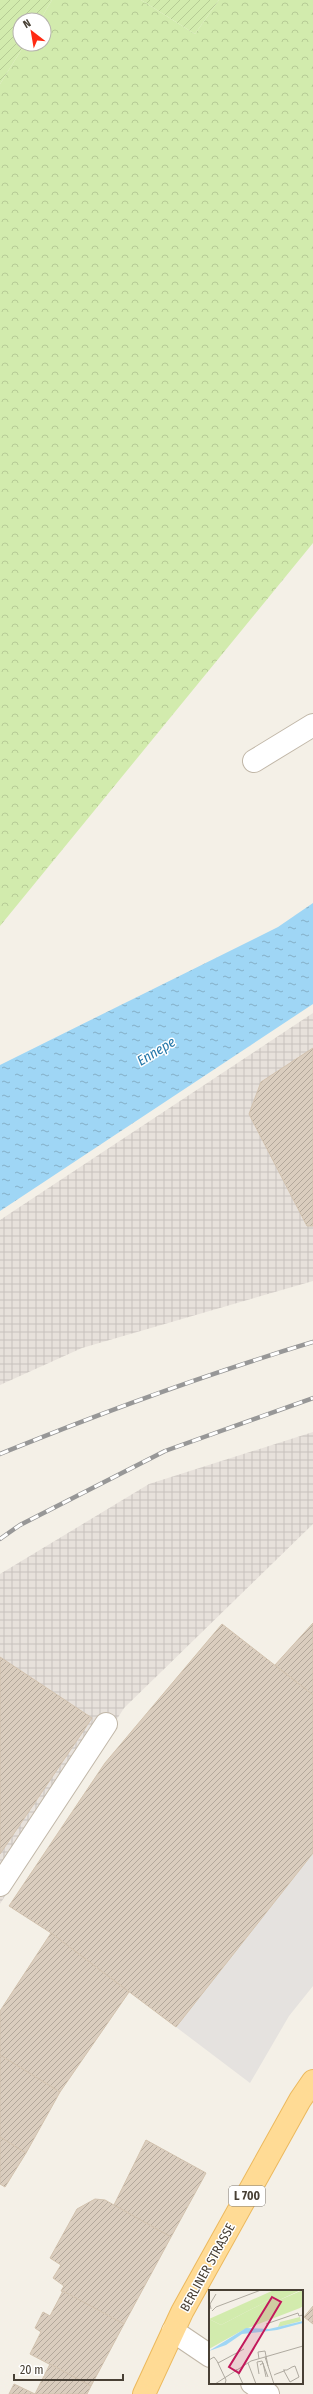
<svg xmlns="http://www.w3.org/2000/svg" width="313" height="2394" font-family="'Fira Sans Condensed',sans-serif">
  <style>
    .industrial { fill: url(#industrial-grid) }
    .forest { fill: url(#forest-crowns) }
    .garden { fill: url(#garden-furrows) }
    .parking { fill: #e5e2df }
    .water { fill: url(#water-ripples) }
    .building { fill: url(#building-hatch); stroke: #d2c2ae }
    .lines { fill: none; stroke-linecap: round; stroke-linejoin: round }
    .minor-casing { stroke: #c1b7a8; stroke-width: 24 }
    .major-casing { stroke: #ecb95d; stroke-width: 24 }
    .minor { stroke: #fff; stroke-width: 22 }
    .major { stroke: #ffdb95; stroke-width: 22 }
    .rail-casing { stroke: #979797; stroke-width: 4.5 }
    .rail { stroke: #fff; stroke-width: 3; stroke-dasharray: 9; stroke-linecap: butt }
    .labels { text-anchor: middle; stroke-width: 3; stroke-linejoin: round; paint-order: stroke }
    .shield { fill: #fff; stroke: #7f7972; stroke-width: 1 }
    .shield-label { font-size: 12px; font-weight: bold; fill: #484035 }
    .street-label { font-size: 13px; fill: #484035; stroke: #fff }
    .water-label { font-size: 14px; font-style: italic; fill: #2578aa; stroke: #fff }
    .inset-road { fill: none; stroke: #afaaa0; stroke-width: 1 }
    .view { fill: #c2185b; fill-opacity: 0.15; stroke: #c2185b; stroke-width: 2 }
    .inset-edge { fill: none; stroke: #484035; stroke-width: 2 }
  </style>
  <defs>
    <pattern id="industrial-grid" width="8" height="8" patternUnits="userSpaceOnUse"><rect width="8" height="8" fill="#e7e1db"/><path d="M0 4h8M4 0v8" fill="none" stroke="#c8c2bd"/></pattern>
    <pattern id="forest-crowns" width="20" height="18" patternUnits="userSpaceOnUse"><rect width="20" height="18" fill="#d2ebad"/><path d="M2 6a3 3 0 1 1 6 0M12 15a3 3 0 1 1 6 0" fill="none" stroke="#b6cb95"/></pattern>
    <pattern id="garden-furrows" width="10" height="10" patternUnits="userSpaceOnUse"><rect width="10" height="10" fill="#d2ebad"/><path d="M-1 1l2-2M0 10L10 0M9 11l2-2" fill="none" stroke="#b6cb95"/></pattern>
    <pattern id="water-ripples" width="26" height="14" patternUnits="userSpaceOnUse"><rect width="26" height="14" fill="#9fd6f5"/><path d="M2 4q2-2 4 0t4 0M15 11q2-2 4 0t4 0" fill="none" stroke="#84afc7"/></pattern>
    <pattern id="building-hatch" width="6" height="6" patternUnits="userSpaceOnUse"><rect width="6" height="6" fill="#dacdbe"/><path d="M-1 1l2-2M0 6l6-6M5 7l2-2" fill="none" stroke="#b3a89b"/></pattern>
  </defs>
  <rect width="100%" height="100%" fill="#f4f0e7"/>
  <g class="industrial">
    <path d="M313,1013V1281L82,1348L0,1385V1220Z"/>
    <path d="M313,1432V1524L124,1708L0,1904V1574L149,1484Z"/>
  </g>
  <path class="forest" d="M52,0H141L195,34L219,0H313V543L0,926V84L25,44H44V20H40Z"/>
  <g class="garden">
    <path d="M0,0H52L40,20H20V44H25L0,84Z"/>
    <path d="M141,0H219L195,34Z"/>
  </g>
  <path class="parking" d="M313,1853V1986L289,2016L250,2083L176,2027Z"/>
  <path class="water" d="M313,903V1004L0,1211V1065L278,927Z"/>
  <g class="building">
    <path d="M313,1048V1226H307L249,1114L261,1082Z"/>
    <path d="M313,1623V1695L275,1665Z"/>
    <path d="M222,1624L313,1695V1853L176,2027L51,1933L9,1906L105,1763Z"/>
    <path d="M0,1657L92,1718L0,1854Z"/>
    <path d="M51,1933L129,1992L60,2092L0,2055V2011Z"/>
    <path d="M0,2055L60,2092L26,2153L0,2137Z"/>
    <path d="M0,2137L26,2153L5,2187L0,2184Z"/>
    <path d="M146,2140L206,2173L171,2237L114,2205Z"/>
    <path d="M95,2199L105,2200L171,2237L124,2324L61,2291L64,2286L53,2278L61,2265L50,2258L77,2209Z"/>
    <path d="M63,2291L124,2324L91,2386L30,2354L41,2332L35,2328L43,2312L50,2316Z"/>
    <path d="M313,2306V2324L304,2317Z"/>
    <path d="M50,2364L91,2386L87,2394H35Z"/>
    <path d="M14,2384L35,2394H9Z"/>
  </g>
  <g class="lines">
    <g class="minor-casing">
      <g id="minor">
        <path d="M254,761L313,725"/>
        <path d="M0,1885L106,1724"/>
        <path d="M173,2331L210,2356"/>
        <path d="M252,2383L268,2394"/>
      </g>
    </g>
    <g class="major-casing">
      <path id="major" d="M144,2394L182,2312L300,2100L313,2081"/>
    </g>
    <use href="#minor" class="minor"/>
    <use href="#major" class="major"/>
    <g class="rail-casing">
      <g id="rail">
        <path d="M0,1454C103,1412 207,1374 313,1342"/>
        <path d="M0,1539L20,1525L165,1451L313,1398"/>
      </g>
    </g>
    <use href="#rail" class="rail"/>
  </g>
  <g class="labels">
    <rect class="shield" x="229" y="2186" width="36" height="20" rx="3"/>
    <g class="shield-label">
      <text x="247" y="2200">L 700</text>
    </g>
    <g class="street-label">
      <text transform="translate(207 2267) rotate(-61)" y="5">BERLINER STRASSE</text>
    </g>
    <g class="water-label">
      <text transform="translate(156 1051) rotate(-31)" y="5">Ennepe</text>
    </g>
  </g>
  <g transform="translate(209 2290)">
    <rect width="94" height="94" fill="#f4f0e7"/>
    <path d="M91,27L92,31L69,37L71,32Z" fill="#d2ebad"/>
    <path d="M94,0V16L91,18L34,40L0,59V29L12,35L66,7L68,11Z" fill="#d2ebad"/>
    <path d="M65,0H92L68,11L66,7L12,35L0,29Z" fill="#d2ebad"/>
    <path d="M94,31V33L68,40L33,44L17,55L0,61L37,38L60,39Z" fill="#9fd6f5"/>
    <path class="inset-road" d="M2,19L1,14L7,4M3,21L7,17L52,0M57,34L89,23L90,26L94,25M56,67L65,94M50,69L49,62L56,61L59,76M0,70L5,67L8,71L17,90L16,94M9,73L35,59M39,73L47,94M51,75L54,73L57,87M27,79L34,94M50,84L48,72L53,71L59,87M65,85L67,84L75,81L76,80H78L83,77L86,76L90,87L81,92L75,81V79M6,94L42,71L94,56"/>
    <path class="view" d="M63,7L72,12L30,83L20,77Z"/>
    <rect width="94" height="94" class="inset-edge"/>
  </g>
  <g transform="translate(32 32) rotate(329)"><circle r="19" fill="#ffffff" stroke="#b6b3ae"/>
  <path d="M0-3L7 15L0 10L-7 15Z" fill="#ff2a13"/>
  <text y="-6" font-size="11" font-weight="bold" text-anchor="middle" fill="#484035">N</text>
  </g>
  <path d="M14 2374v6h109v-6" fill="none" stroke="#484035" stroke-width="2"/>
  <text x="20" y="2374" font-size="12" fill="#484035" stroke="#ffffff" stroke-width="3" paint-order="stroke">20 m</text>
</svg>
